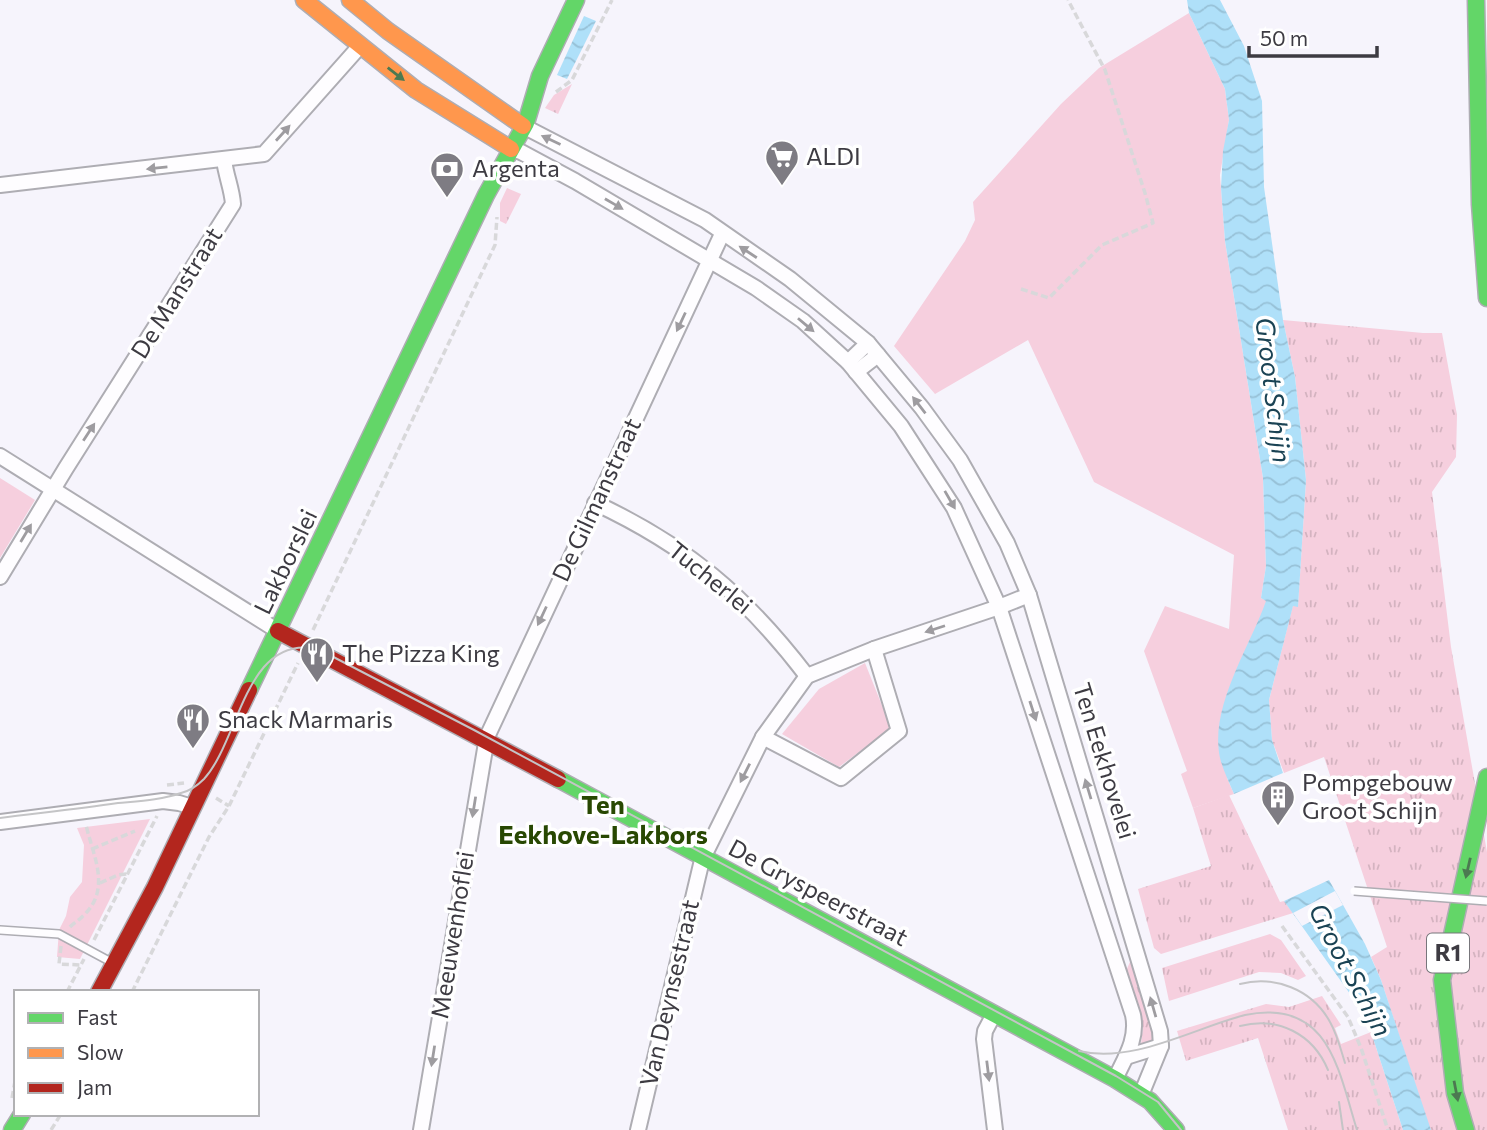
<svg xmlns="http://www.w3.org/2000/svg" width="1487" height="1130" font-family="Commissioner,sans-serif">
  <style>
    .grass { fill: url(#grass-tufts) }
    .green { fill: #f6cfde }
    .water { fill: url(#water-waves) }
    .pier { fill: #f6f4fc }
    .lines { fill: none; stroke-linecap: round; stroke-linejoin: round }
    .lane-casing { stroke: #aeadb3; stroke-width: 10 }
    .street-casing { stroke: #aeadb3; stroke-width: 18 }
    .fast-casing { stroke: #aeadb3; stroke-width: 19 }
    .slow-casing { stroke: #aeadb3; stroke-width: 19 }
    .jam-casing { stroke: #aeadb3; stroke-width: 19 }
    .path { stroke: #d8d8da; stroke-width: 3.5; stroke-dasharray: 7 3.5; stroke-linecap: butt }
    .lane { stroke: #fefdff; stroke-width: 7 }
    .street { stroke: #fefdff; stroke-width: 14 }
    .fast { stroke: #63d668; stroke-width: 16 }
    .slow { stroke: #ff974d; stroke-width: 16 }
    .jam { stroke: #b3261e; stroke-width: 16 }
    .tram { stroke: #c4c4c6; stroke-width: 2 }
    .lane-bridge-casing { stroke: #aeadb3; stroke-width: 10; stroke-linecap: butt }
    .lane-bridge { stroke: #fefdff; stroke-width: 7 }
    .oneway { fill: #4c7951 }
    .oneway2 { fill: #9e9ca0 }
    .labels { text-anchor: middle; stroke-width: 7; stroke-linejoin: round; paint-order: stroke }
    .shield { fill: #fff; stroke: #77767b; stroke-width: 2 }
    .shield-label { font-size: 23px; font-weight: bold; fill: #3d3b42 }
    .poi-label { font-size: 24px; fill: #3d3b42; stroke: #fff; text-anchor: start }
    .street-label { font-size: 24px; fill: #3d3b42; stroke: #fff }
    .water-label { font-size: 26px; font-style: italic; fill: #1a4354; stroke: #fff }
    .neighbourhood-label { font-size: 26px; font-weight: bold; fill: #284802; stroke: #fff }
  </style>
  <defs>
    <pattern id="grass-tufts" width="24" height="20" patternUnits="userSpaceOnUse" patternTransform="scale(1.75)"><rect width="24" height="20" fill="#f6cfde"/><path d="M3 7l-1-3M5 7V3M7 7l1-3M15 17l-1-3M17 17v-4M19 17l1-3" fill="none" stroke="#d4b3c0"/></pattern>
    <pattern id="water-waves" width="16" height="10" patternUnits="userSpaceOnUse" patternTransform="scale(1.75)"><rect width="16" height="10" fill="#afe0f9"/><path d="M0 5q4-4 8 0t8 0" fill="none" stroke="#97c1d7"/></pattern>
  </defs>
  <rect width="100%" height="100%" fill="#f6f4fc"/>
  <g class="grass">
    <path d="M572,84L558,114L545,108L554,95Z"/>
    <path d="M507,188L521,194L506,224L500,221V203Z"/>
    <path d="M1283,320L1423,333H1442L1457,415L1456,457L1432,492L1451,647L1487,852V1130H1430L1381,980L1371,957L1387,947L1324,757L1284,773L1272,740L1269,700L1293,605L1298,606L1306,480L1295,377Z"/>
    <path d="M1229,795L1280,902L1284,901L1293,913L1161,954L1154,948L1138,889L1211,866L1193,808Z"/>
    <path d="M1270,934L1281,940L1306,976L1298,980L1281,973L1259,972L1169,1001L1162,968Z"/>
    <path d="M1133,955L1153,1030L1154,1040L1141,1044L1143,1027L1126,971Z"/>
    <path d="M1322,996L1341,1025L1335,1028L1341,1044L1371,1032L1403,1130H1288L1258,1038L1186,1061L1177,1031L1266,1004L1289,1007Z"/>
  </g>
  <g class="green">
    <path d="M1189,13L1225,89L1229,120L1220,175L1225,241L1263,478L1266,566L1261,598L1267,601L1255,633L1227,778L1234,794L1193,808L1181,774L1187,771L1144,651L1165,606L1229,629L1234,555L1094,482L1028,340L935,394L894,346L965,241L975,220L973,202L1061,104L1099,68Z"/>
    <path d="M0,478L35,500L0,558Z"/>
    <path d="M865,663L891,728L839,767L782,734L819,689Z"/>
    <path d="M150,819L80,959L57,957L59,930L66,916L70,897L82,882L84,845L77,828Z"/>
  </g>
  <g class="water">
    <path d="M1187,0H1220L1244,46L1262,101L1264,187L1283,320L1295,377L1306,480L1298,607L1293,606L1269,700L1272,740L1283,773L1234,794C1229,782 1223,770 1220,758C1209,707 1250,647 1266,601L1261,598L1266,566L1263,478L1225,241L1221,188L1223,151L1229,120L1225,89L1189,13Z"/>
    <path d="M584,16L596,21L567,79L557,75Z"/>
    <path d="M1329,880L1365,944L1381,980L1431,1130H1403L1371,1032L1373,1031L1370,1022L1284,901Z"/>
  </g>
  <path class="pier" d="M1335,891L1343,905L1302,926L1293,913Z"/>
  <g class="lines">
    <g class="lane-casing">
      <path id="lane" d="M0,930L59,934L111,962"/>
    </g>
    <g class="street-casing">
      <g id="street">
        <path d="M523,126L705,220L790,279L868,343L922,408L960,460L1007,543L1029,595L1160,1031L1161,1046L1141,1095"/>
        <path d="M511,149L521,152L575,181L756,288L803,321L848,362L901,426L954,508L999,607L1133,1015C1138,1039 1125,1058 1115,1079"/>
        <path d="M0,185L264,154L360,46"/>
        <path d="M848,362L868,343"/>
        <path d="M856,372L878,355"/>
        <path d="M0,456L278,631"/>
        <path d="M595,503C687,546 746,596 807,676"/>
        <path d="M0,577L66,468L233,204C232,189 226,176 224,160"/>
        <path d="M763,737L841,778L899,731L874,649"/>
        <path d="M0,822L163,801L179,803L192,807"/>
        <path d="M994,1014L985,1031L984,1039L995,1130"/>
        <path d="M1126,1057L1161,1046"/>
        <path d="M421,1130L487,737L722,234"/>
        <path d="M638,1130L702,860L763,737L807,676L874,649L999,607L1029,595"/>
      </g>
    </g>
    <g class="fast-casing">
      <g id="fast">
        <path d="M1476,0L1480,204L1487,298"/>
        <path d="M249,690L486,195L526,123L540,76L576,0"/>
        <path d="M558,779L1115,1079L1150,1101L1176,1130"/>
        <path d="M12,1130L22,1114"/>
        <path d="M1466,1130L1455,1093L1442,980L1487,777"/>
      </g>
    </g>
    <g class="slow-casing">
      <g id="slow">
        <path d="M304,0L416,90L511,149"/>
        <path d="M350,0L388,31L523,126"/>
      </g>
    </g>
    <g class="jam-casing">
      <g id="jam">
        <path d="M278,631L558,779"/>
        <path d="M99,992L155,887L249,690"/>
      </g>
    </g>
    <g class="path">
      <path d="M556,92L572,80L612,0"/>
      <path d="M1021,289L1049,298L1102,245L1153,223L1145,193L1105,70L1068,0"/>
      <path d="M313,630L495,245L497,217"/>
      <path d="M167,785L184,783"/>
      <path d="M216,798L229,806"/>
      <path d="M92,849L135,831"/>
      <path d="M100,883L118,875L127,874"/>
      <path d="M1282,926L1348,1017L1361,1048L1388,1130"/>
      <path d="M70,927C74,923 79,920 83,916C112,889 93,856 86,825"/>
      <path d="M94,940L157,816"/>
      <path d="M61,946L59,964L81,965"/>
      <path d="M67,992L84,959"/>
      <path d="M132,992L209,837L229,806L298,663"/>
      <path d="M12,1098L16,1076"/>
      <path d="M51,1130L61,1114"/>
    </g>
    <use href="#lane" class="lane"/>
    <use href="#street" class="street"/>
    <use href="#fast" class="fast"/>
    <use href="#slow" class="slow"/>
    <use href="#jam" class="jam"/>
    <g class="tram">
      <path d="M0,818C39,813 78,809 118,803C139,801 161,800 181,793C190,791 198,785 204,779C240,740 245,633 318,649L474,730L1116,1076L1158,1102L1181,1130"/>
      <path d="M1240,984C1274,975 1312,989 1330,1022C1337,1034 1341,1050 1345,1063"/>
      <path d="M1240,1026C1278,1016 1313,1034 1328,1070"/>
      <path d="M1079,1051C1133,1064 1194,1028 1245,1015C1329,998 1338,1069 1357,1130"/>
      <path d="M1339,1102L1343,1130"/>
    </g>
    <g class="lane-bridge-casing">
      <path id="lane-bridge" d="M1354,891L1487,901"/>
    </g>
    <use href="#lane-bridge" class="lane-bridge"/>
  </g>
  <defs><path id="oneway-solid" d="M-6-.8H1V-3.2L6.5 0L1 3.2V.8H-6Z" transform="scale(1.75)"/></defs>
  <g class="oneway">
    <use href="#oneway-solid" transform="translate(396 74) rotate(38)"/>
    <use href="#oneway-solid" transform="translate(1468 868) rotate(103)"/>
    <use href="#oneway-solid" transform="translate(1456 1091) rotate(79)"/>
  </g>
  <g class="oneway2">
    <use href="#oneway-solid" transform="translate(283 133) rotate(-48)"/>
    <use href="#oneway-solid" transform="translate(551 140) rotate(-155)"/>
    <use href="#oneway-solid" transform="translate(157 168) rotate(174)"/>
    <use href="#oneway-solid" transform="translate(614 204) rotate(30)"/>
    <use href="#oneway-solid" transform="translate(748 252) rotate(-147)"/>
    <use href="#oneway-solid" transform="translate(681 322) rotate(115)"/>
    <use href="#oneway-solid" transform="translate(806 325) rotate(40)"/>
    <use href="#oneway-solid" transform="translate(919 405) rotate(-128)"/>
    <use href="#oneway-solid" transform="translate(89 432) rotate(-57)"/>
    <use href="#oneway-solid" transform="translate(950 500) rotate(60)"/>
    <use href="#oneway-solid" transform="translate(26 533) rotate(-59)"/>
    <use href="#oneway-solid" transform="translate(542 616) rotate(115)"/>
    <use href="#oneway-solid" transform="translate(935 629) rotate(162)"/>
    <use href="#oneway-solid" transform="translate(1033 711) rotate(72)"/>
    <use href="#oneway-solid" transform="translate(745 773) rotate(117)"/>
    <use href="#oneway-solid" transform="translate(1088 789) rotate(-107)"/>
    <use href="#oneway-solid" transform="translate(474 807) rotate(99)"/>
    <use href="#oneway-solid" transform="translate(1153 1007) rotate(-106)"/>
    <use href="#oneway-solid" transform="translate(433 1056) rotate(99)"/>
    <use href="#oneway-solid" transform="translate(988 1071) rotate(83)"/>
  </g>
  <defs>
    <g id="supermarket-pin" transform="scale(1.75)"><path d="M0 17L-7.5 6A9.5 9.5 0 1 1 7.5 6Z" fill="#7e7c83" stroke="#fff"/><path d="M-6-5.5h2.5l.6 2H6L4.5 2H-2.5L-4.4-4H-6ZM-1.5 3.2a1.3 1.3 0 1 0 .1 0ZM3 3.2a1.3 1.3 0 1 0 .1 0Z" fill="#fff"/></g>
    <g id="bank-pin" transform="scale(1.75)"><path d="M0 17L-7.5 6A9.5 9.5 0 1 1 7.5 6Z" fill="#7e7c83" stroke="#fff"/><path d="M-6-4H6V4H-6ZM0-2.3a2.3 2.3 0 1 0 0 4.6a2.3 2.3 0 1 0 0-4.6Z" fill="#fff"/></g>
    <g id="restaurant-pin" transform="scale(1.75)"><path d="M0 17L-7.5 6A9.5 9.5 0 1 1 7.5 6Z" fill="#7e7c83" stroke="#fff"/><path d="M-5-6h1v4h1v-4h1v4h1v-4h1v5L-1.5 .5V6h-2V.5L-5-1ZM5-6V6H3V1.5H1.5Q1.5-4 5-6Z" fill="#fff"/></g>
    <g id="building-pin" transform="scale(1.75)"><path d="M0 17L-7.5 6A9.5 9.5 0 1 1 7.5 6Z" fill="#7e7c83" stroke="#fff"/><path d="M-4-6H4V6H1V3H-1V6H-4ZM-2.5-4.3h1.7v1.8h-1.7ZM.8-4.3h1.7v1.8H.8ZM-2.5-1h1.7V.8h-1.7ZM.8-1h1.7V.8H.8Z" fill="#fff"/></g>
  </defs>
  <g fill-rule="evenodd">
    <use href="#supermarket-pin" x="782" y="157"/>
    <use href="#bank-pin" x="447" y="169"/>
    <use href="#restaurant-pin" x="317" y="654"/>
    <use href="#restaurant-pin" x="193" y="720"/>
    <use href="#building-pin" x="1278" y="797"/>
  </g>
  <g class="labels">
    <rect class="shield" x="1427" y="933.5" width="42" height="39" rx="5"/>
    <g class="shield-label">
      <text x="1448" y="961">R1</text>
    </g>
    <g class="poi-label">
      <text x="806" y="165">ALDI</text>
      <text x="472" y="177">Argenta</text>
      <text x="342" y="662">The Pizza King</text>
      <text x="218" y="728">Snack Marmaris</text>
      <text x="1302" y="791">Pompgebouw<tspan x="1302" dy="28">Groot Schijn</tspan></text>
    </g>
    <g class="street-label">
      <text transform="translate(177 293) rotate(-58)" y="8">De Manstraat</text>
      <text transform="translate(597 500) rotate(-65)" y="8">De Gilmanstraat</text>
      <text transform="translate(286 562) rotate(-64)" y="8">Lakborslei</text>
      <text transform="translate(710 578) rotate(39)" y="8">Tucherlei</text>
      <text transform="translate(1104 761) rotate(73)" y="8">Ten Eekhovelei</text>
      <text transform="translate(818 893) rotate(28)" y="8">De Gryspeerstraat</text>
      <text transform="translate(453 935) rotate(-81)" y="8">Meeuwenhoflei</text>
      <text transform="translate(670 993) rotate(-77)" y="8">Van Deynsestraat</text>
    </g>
    <g class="water-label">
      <text transform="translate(1273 390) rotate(83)" y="9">Groot Schijn</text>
      <text transform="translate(1350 970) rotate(62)" y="9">Groot Schijn</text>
    </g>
    <g class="neighbourhood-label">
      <text x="603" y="814">Ten<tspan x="603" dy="30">Eekhove-Lakbors</tspan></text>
    </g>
  </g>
  <rect x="14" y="990" width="245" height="126" fill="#ffffff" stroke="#b1b1b3" stroke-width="2"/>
  <rect x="28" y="1013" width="35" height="10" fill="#63d668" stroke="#b1b1b3" stroke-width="2"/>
  <text x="77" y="1025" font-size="21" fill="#3d3b42">Fast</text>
  <rect x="28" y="1048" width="35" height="10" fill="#ff974d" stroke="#b1b1b3" stroke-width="2"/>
  <text x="77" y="1060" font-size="21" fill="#3d3b42">Slow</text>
  <rect x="28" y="1083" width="35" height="10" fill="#b3261e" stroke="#b1b1b3" stroke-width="2"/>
  <text x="77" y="1095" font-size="21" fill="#3d3b42">Jam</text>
  <path d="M1249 46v10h128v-10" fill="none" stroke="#3d3b42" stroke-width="3.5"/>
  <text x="1260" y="46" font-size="21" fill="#3d3b42" stroke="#ffffff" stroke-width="5" paint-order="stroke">50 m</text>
</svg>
